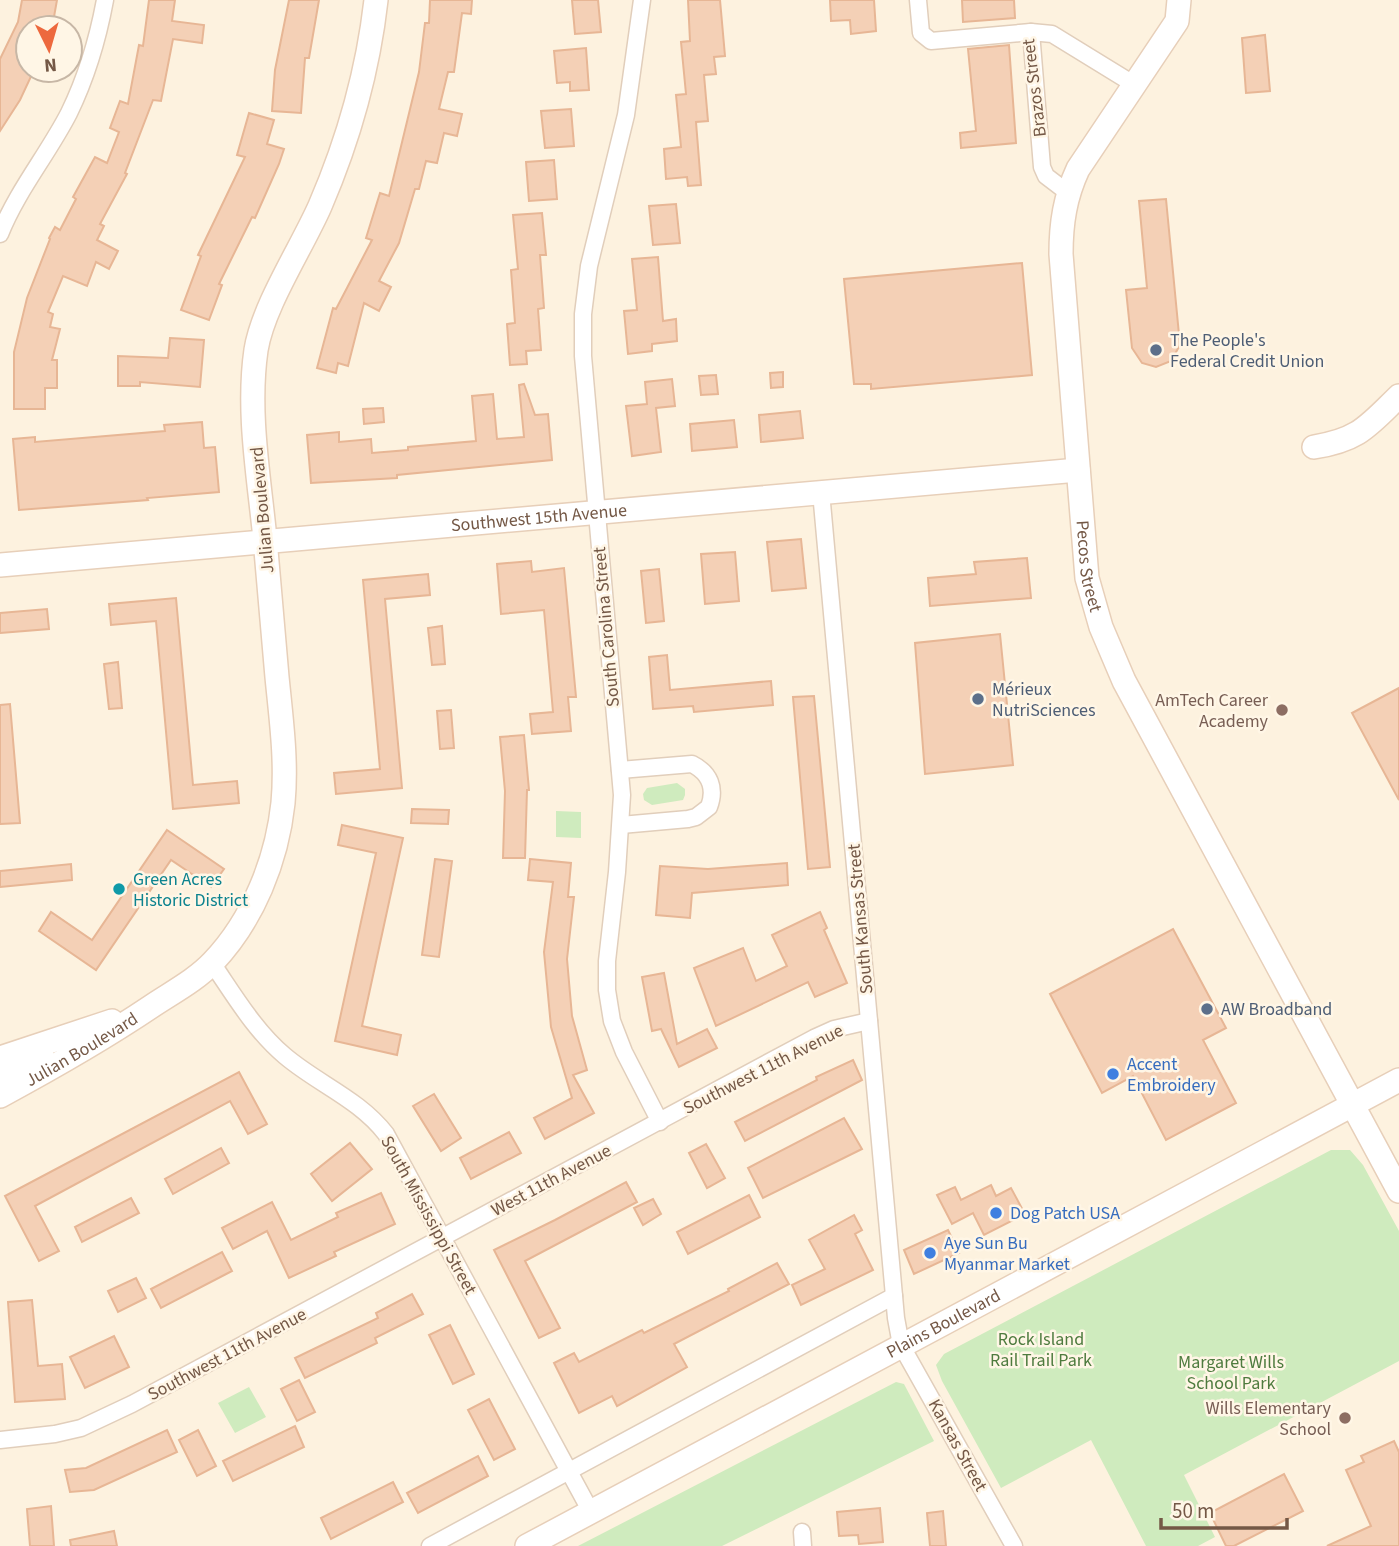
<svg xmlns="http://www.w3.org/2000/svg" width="1399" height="1546" font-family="'Source Sans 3',sans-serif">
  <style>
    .green { fill: #cfebbe }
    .building { fill: #f4d0b6; stroke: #e7b695; stroke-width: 2 }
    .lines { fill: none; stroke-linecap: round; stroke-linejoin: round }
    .street-casing { stroke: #e1cebb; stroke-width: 19 }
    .secondary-casing { stroke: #e7cfb9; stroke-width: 26 }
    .street { stroke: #fff; stroke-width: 16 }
    .secondary { stroke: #fff; stroke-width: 23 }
    .service-dot { fill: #5c6f8a; stroke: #fff6e6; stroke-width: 2.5 }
    .education-dot { fill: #8d6e63; stroke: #fff6e6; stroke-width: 2.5 }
    .culture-dot { fill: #0f9aa8; stroke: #fff6e6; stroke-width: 2.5 }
    .shop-dot { fill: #3f7fe0; stroke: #fff6e6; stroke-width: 2.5 }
    .labels { text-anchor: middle; stroke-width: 5; stroke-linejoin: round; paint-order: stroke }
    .street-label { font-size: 18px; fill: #745846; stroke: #fff6e6 }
    .service-label { font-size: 18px; fill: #4e5e75; stroke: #fff6e6; text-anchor: start }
    .education-label { font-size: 18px; fill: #785e54; stroke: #fff6e6; text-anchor: end }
    .culture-label { font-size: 18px; fill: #0d838f; stroke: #fff6e6; text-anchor: start }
    .shop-label { font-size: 18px; fill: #366cbe; stroke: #fff6e6; text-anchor: start }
    .park-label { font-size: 18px; fill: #4e7b3e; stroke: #fff6e6 }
  </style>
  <rect width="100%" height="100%" fill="#fdf2df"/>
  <g class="green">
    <path d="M677,783L685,789V795L683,800L652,805L644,800L643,794L647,788Z"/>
    <path d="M556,811L581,812V838L556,837Z"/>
    <path d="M1331,1150H1350L1363,1165L1399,1231V1361L1184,1475L1215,1537L1198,1546H1146L1091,1440L1001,1488L942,1381L936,1365L944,1354Z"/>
    <path d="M896,1382L904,1384L934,1441L722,1546H578Z"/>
    <path d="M249,1387L266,1417L235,1433L218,1403Z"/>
  </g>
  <g class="building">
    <path d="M22,0H57L52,28H28V70H34L20,100L0,131V59L18,22Z"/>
    <path d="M149,0H175L172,21L204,25L202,43L173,39L161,101L153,100L125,173L127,174L100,224L104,226L97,240L118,251L109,269L96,262L87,286L63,276L48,312L53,314L50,327L60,329L52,360H57V388H45V409H14V352L27,298L50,239L49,238L55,227L60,230L76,199L73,197L95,157L107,163L119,132L110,128L120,101L128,104L139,45L143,46Z"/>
    <path d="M289,0H319L309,58H305L301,113L272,111L275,70Z"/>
    <path d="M430,0H472L471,14L462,13L454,72H448L439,109L462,114L457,136L444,133L437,163L426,161L419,189H415L399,243L379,281L391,287L379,311L364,303L348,366L338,363L336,373L317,368L333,308L336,309L372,240L366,238L380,193L389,196L419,72L425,23H429Z"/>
    <path d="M572,0H598L601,32L575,34Z"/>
    <path d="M688,0H720L725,56L714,57L716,74L704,75L708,121L696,122L701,185L688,186L687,177L666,179L664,149L681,147L676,95L686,94L681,42L690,41Z"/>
    <path d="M830,0H874L876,31L851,34L850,20L831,21Z"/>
    <path d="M962,0H1014L1015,18L963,22Z"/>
    <path d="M1265,35L1270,91L1246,93L1242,38Z"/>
    <path d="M1009,45L1016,143L961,148L960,133L976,131L968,49Z"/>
    <path d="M586,48L589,90L570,91V82L557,83L554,51Z"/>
    <path d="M571,109L574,146L545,148L541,111Z"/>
    <path d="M249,113L274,120L267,144L284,149L279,164L255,218L252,217L219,284L222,285L209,320L181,310L201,256L198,255L245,157L237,155Z"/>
    <path d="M554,160L557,199L529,201L526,162Z"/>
    <path d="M1166,199L1180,345L1171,361L1156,367L1142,363L1132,348L1126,290L1147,288L1139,201Z"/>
    <path d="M676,204L680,243L653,245L649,206Z"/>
    <path d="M542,213L546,255H540L544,308L538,309L541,350L526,351L527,364L510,365L507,324L515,323L511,270L518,269L513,215Z"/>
    <path d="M658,257L663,321L676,319L677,341L652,344V351L628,354L624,311L637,310L632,259Z"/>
    <path d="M1022,263L1032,375L871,389V384H854L844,279Z"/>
    <path d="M170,338L204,340L200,387L140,382V386H118V356L168,358Z"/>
    <path d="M783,372V387L771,388L770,373Z"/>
    <path d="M716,375L718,394L701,395L699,376Z"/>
    <path d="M672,379L675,406L656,408L661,452L632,456L626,406L647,404L645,382Z"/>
    <path d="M524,384L535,415L548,414L552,460L397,475V478L311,483L307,435L339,432V442L371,439L372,453L408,450V447L476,441L472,396L493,394L497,439L524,437L519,385Z"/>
    <path d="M383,408L384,422L364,424L363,409Z"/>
    <path d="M800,411L803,438L761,442L759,415Z"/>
    <path d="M734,420L737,447L692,451L690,424Z"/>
    <path d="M202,422L204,448L215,447L219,492L147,498L148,500L19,510L13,439L35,437V442L165,431L164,425Z"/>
    <path d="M801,539L806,588L772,591L767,542Z"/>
    <path d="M735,552L739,601L705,604L701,554Z"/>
    <path d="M1027,558L1031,598L930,606L928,578L976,574L974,562Z"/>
    <path d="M531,561L532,572L564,568L576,697H568L571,731L532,734L530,714L553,712L544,610L501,614L497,564Z"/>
    <path d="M659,569L664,621L646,623L641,571Z"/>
    <path d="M428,574L430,595L385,599L402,788L336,794L334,773L380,769L363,580Z"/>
    <path d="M176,598L193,785L237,781L239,803L173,809L156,621L111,625L109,604Z"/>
    <path d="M47,609L49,629L0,633V613Z"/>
    <path d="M442,626L445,664L432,665L428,628Z"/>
    <path d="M1000,634L1013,765L925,774L915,643Z"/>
    <path d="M667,655L670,690L771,681L773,705L694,712L693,706L653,709L649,657Z"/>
    <path d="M118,662L122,708L109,709L104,664Z"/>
    <path d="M1399,688V800L1352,713Z"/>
    <path d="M814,696L830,867L808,869L793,697Z"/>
    <path d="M10,704L20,823L0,824V705Z"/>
    <path d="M451,710L454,748L440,749L437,711Z"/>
    <path d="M524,735L529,790H527L525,858H503L505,791L500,737Z"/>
    <path d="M412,809L449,810L448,824L411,823Z"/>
    <path d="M342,825L403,838L362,1026L401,1035L397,1055L335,1041L376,853L338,845Z"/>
    <path d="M167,830L224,869L211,887L171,860L96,970L39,931L51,912L92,940Z"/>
    <path d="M435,859L452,861L439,957L422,955Z"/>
    <path d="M530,859L571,863L568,897H574L567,959L572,1016L587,1070L573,1075L594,1113L545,1139L534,1118L572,1098L551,1027L544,952L553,882L528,880Z"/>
    <path d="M787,863L788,885L692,893L690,918L656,915L660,866L708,869Z"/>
    <path d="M71,864L72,880L0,887V871Z"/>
    <path d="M820,912L827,928L824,930L847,983L815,997L808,982L716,1026L694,968L743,948L756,981L787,966L772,935Z"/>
    <path d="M1173,929L1226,1028L1203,1040L1236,1103L1166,1140L1133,1076L1102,1093L1050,994Z"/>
    <path d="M664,973L677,1044L707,1029L717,1048L679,1067L661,1029L652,1031L642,977Z"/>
    <path d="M853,1060L862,1080L745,1141L735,1122L817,1080L816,1077Z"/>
    <path d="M239,1072L267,1124L248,1134L230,1101L35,1206L59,1251L39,1261L5,1196Z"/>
    <path d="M434,1094L461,1138L441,1151L413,1106Z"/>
    <path d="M844,1118L862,1149L763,1198L748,1168Z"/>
    <path d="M509,1132L521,1153L471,1179L460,1158Z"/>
    <path d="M350,1143L372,1169L332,1201L311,1174Z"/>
    <path d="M706,1144L725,1178L707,1188L689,1153Z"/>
    <path d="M221,1148L229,1163L173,1194L165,1179Z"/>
    <path d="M626,1182L637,1202L525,1261L560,1328L539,1338L494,1250L555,1220Z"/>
    <path d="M991,1185L996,1196L1011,1188L1025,1214L984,1235L973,1213L952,1224L937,1195L955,1187L961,1200Z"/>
    <path d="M381,1193L395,1224L334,1252L336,1256L289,1278L267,1231L233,1249L222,1228L272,1202L291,1240L338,1217L336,1213Z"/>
    <path d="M749,1195L760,1217L688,1254L677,1232Z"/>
    <path d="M131,1198L139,1213L82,1242L75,1227Z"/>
    <path d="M653,1199L661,1214L643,1225L634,1208Z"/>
    <path d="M854,1215L862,1230L855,1234L873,1270L801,1305L792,1285L825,1269L809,1240Z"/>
    <path d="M948,1230L959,1253L914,1274L904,1250Z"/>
    <path d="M222,1252L232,1271L161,1308L151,1289Z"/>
    <path d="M777,1263L789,1284L674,1344L687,1367L617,1406L612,1396L579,1413L554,1363L574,1353L579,1362L642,1330L644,1333L729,1291L728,1289Z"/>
    <path d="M136,1278L146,1298L118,1312L108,1291Z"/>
    <path d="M412,1294L423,1314L375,1338L377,1343L305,1378L295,1358L378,1318L376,1313Z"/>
    <path d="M32,1300L38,1366L62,1364L65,1399L15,1402L8,1302Z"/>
    <path d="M450,1325L474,1374L453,1384L429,1335Z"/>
    <path d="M114,1336L129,1367L85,1388L70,1357Z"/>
    <path d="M299,1380L315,1412L297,1421L281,1389Z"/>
    <path d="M489,1399L515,1449L494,1460L468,1410Z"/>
    <path d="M295,1426L304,1447L233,1481L223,1461Z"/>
    <path d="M167,1430L177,1452L94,1490L70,1492L65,1470L86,1468Z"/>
    <path d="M198,1430L216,1466L197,1476L179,1440Z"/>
    <path d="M1394,1441L1399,1452V1546H1327L1371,1526L1346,1470L1364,1462L1361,1456Z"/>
    <path d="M478,1456L488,1476L418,1513L407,1493Z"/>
    <path d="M1284,1474L1303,1511L1234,1546H1226L1210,1513Z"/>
    <path d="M393,1482L403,1502L331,1539L321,1518Z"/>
    <path d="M51,1506L54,1546H30L27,1509Z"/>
    <path d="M880,1508L883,1542L859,1544L858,1535L839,1536L837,1512Z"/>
    <path d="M943,1511L946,1546H930L927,1513Z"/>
    <path d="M114,1531L117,1546H71L70,1540Z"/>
  </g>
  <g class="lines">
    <g class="street-casing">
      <g id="street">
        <path d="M642,0L626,115L589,266L583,314V356L622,795L617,872L607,961V990L612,1021L624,1052L660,1122"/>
        <path d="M918,0L921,33L931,41L1031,32L1052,34L1135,85"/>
        <path d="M1031,32L1042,167L1046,176L1067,192"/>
        <path d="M0,234C17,191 48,154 69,113C86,78 98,38 105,0"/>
        <path d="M821,492L896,1318L901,1345L1014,1546"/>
        <path d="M620,770L692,764C710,773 716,788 709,807L696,817L688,819L621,825"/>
        <path d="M212,963C234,995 255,1031 285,1056C318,1084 359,1099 386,1134L591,1512"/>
        <path d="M0,1440L55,1434L81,1428L132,1404L814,1038L834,1029L869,1021"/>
        <path d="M802,1532L803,1546"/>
        <path d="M430,1546L894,1296"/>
      </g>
    </g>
    <g class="secondary-casing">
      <g id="secondary">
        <path id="s1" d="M1179,0L1177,21L1078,169C1065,197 1061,223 1061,254L1087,578L1101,627L1124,681L1399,1191"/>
        <path d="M1314,447C1359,440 1368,426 1399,396"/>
        <path id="s2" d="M0,565L1078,470"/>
        <path d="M0,1058L112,1021"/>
        <path d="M0,1076L42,1056"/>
        <path id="s3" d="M0,1096C52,1068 103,1039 152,1006C173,992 196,980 213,962C253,920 277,860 283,803C287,761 281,718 277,677C273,631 269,585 265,539C259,477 247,412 256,350C263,306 301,249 320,206C348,141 368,71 376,0"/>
        <path id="s4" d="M527,1546L1399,1080"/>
      </g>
    </g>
    <use href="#street" class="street"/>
    <use href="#secondary" class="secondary"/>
  </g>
  <g class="service-dot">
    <circle cx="1156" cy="350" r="7"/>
    <circle cx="978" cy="699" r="7"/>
    <circle cx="1207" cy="1009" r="7"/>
  </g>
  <g class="education-dot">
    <circle cx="1282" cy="710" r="7"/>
    <circle cx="1345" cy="1418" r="7"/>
  </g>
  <circle class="culture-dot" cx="119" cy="889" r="7"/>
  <g class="shop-dot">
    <circle cx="1113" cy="1074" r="7"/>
    <circle cx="996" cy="1213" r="7"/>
    <circle cx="930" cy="1253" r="7"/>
  </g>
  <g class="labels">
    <g class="street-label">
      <text transform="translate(1034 88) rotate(-97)" y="6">Brazos Street</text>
      <text transform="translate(262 510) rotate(-95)" y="6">Julian Boulevard</text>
      <text dy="6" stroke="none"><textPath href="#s2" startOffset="541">Southwest 15th Avenue</textPath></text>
      <text dy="6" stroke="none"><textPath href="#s1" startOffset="600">Pecos Street</textPath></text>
      <text transform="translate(606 627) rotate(-95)" y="6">South Carolina Street</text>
      <text transform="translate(860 919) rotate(-95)" y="6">South Kansas Street</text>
      <text dy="6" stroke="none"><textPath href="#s3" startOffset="94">Julian Boulevard</textPath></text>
      <text transform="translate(763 1069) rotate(-27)" y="6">Southwest 11th Avenue</text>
      <text transform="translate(551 1180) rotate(-28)" y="6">West 11th Avenue</text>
      <text transform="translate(429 1215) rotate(61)" y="6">South Mississippi Street</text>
      <text dy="6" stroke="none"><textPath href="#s4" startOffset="472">Plains Boulevard</textPath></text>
      <text transform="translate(227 1354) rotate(-28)" y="6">Southwest 11th Avenue</text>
      <text transform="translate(958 1445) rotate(61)" y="6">Kansas Street</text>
    </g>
    <g class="service-label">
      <text x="1170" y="346">The People's<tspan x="1170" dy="21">Federal Credit Union</tspan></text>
      <text x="992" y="695">Mérieux<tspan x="992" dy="21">NutriSciences</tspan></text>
      <text x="1221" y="1015">AW Broadband</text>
    </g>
    <g class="education-label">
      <text x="1268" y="706">AmTech Career<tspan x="1268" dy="21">Academy</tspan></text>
      <text x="1331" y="1414">Wills Elementary<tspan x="1331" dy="21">School</tspan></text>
    </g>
    <g class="culture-label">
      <text x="133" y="885">Green Acres<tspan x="133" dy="21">Historic District</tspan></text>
    </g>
    <g class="shop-label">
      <text x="1127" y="1070">Accent<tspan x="1127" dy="21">Embroidery</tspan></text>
      <text x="1010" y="1219">Dog Patch USA</text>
      <text x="944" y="1249">Aye Sun Bu<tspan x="944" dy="21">Myanmar Market</tspan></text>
    </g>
    <g class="park-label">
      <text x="1041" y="1345">Rock Island<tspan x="1041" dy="21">Rail Trail Park</tspan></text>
      <text x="1231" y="1368">Margaret Wills<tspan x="1231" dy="21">School Park</tspan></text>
    </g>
  </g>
  <g transform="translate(49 49) rotate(175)"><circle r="33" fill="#fff6e6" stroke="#c7b7a6" stroke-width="2"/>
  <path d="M0-5L12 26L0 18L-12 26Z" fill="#ed693e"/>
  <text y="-10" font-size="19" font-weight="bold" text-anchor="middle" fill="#745846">N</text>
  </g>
  <path d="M1161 1518v10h126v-10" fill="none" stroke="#745846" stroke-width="3.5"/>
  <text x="1172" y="1518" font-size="21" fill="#745846" stroke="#fff6e6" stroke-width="5" paint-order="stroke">50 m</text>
</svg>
